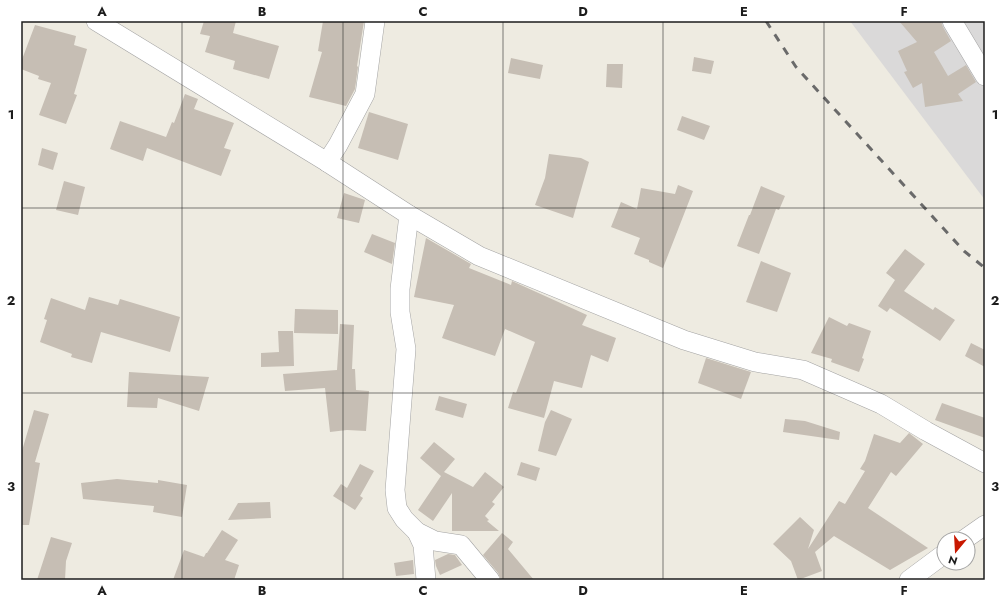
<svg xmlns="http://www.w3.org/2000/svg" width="1006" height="601" font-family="Jost,sans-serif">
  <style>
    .residential { fill: #dad9d9 }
    .building { fill: #c6beb4 }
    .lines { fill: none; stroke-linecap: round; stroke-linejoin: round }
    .street-casing { stroke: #a3a3a3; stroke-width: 20 }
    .street { stroke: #fff; stroke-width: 19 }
    .rail { stroke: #6a6a6a; stroke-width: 3; stroke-dasharray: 8 8; stroke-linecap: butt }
    .grid { fill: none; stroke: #1c1c1c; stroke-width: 1; stroke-opacity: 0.55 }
    .neatline { fill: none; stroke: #1c1c1c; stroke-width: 1.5 }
    .grid-label { font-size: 13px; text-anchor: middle; font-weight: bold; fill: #1c1c1c }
  </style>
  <rect width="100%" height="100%" fill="#eeebe1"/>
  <path class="residential" d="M850,21H985V200Z"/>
  <g class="building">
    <path d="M204,21H236L233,33L279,46L269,79L233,69L235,61L205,52L210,36L200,34Z"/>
    <path d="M323,21H364L357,66L358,67L355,89L346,106L309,97L322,52L318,51Z"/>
    <path d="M899,21H941L943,27L951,41L934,52L948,76L966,65L976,82L958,94L963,101L925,107L922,83L913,88L904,72L907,71L898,51L917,42Z"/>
    <path d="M35,25L76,36L74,45L87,49L74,94L77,95L66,124L39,115L51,83L38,79L39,76L21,69V62Z"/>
    <path d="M694,57L714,61L711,74L692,71Z"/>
    <path d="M511,58L543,65L540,79L508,73Z"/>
    <path d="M607,64H623L622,88L606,87Z"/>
    <path d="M185,94L198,99L194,109L234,123L224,148L231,150L221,176L147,148L143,161L110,149L120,121L166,137L172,122L174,123Z"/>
    <path d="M369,112L408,124L398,160L358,148Z"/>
    <path d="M682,116L710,126L704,140L677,130Z"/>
    <path d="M42,148L58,153L53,170L38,165Z"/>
    <path d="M549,154L581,158L589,162L573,218L535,205L545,178Z"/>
    <path d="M64,181L85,187L78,215L56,210Z"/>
    <path d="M678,185L693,191L663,268L649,262V260L634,254L640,238L611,227L621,202L637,209L641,188L675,194Z"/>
    <path d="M761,186L785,196L779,210L776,209L759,254L737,246L749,215H750Z"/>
    <path d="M344,193L365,200L359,223L337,218Z"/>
    <path d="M372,234L395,243L392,264L364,252Z"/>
    <path d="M426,238L471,264L469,268L511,285L512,281L587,315L582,325L616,338L608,362L591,355L582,388L554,381L544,418L508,408L513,392L516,393L535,342L505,329L495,356L442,338L454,305L414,297Z"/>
    <path d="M905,249L925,264L904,291L933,310L935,307L955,320L940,341L890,308L887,312L878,306L895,280L886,273Z"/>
    <path d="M761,261L791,273L777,312L746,302Z"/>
    <path d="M89,297L118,305L120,299L180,317L170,352L101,332L92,363L71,357L72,354L40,342L47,320L44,319L51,298L85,310Z"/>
    <path d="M295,309L338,310V334L294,333Z"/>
    <path d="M829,317L847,326L849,323L871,331L862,358L864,359L859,372L831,362L832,359L811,353Z"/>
    <path d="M340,324L354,325L352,369H355L356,390L369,391L366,431L347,430L330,432L325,388L285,391L283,374L337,370Z"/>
    <path d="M278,331H293L294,366L261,367V353L279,352Z"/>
    <path d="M971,343L985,350V367L965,356Z"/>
    <path d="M706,358L751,372L741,399L698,383Z"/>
    <path d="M129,372L209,377L199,411L158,398L157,408L127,407Z"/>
    <path d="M439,396L467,404L463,418L435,410Z"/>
    <path d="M942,403L985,418V438L935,420Z"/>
    <path d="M34,410L49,414L35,462L40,463L29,525H21V454Z"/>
    <path d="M551,410L572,419L556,456L538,451L545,422Z"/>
    <path d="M785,419L805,421L840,432L839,440L783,432Z"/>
    <path d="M909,433L923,444L896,476L891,472L868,508L928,548L890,570L834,536L815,552L822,571L798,580L791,561L773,544L800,517L814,530L808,549L839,501L845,504L865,471L860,469L865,461L874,434L900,443Z"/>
    <path d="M434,442L455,459L444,472L473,487L485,472L504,487L492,502L495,504L485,516L489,520L487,521L499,531H452V493L433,521L418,510L441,476L420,458Z"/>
    <path d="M521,462L540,468L536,481L517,475Z"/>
    <path d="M360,464L374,471L360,496L363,498L355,510L333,496L341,484L347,488Z"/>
    <path d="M117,479L158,483V480L187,485L182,517L153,512L154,506L83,499L81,483Z"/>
    <path d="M270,502L271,518L228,520L238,503Z"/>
    <path d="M222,530L238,540L225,560L239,565L234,580H173L184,550L204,557L206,553H207Z"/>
    <path d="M502,533L513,542L508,549L534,580H501L498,573L483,555Z"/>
    <path d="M51,537L72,543L66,561L65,580H37Z"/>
    <path d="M448,554L455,555L462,565L440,575L436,566L435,560Z"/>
    <path d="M413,560L414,574L396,576L394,563Z"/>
  </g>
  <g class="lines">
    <g class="street-casing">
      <g id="street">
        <path d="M96,21L327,162L409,215L479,256L684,340L755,362L803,370L881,404L926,431L985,463"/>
        <path d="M952,21L985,76"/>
        <path d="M327,162L338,145L365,94L375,21"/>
        <path d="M409,215L400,289V312L406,349L395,490L397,508L404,519L417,532L435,541L461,545L490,580"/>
        <path d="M417,532L423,545L426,580"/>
        <path d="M965,539L985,525"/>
        <path d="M909,580L944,554"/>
      </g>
    </g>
    <use href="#street" class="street"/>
    <path class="rail" d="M766,21L796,67L964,251L985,268"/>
  </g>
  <path class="grid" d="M182,21V580M343,21V580M503,21V580M663,21V580M824,21V580M21,208H985M21,393H985"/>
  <rect width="1006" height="601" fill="none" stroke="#ffffff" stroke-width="44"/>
  <g transform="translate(956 551) rotate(198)"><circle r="19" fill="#ffffff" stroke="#a4a4a4"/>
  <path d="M0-3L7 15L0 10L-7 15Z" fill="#c81800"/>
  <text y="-6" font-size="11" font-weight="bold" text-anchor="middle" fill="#1c1c1c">N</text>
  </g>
  <rect x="22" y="22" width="962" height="557" class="neatline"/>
  <g class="grid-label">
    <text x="102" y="16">A</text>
    <text x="262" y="16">B</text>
    <text x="423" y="16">C</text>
    <text x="583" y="16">D</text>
    <text x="744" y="16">E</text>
    <text x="904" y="16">F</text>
    <text x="11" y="119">1</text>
    <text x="995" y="119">1</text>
    <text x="11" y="305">2</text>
    <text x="995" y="305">2</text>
    <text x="11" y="491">3</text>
    <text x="995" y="491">3</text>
    <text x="102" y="595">A</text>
    <text x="262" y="595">B</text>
    <text x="423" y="595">C</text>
    <text x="583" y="595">D</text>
    <text x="744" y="595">E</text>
    <text x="904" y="595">F</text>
  </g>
</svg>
